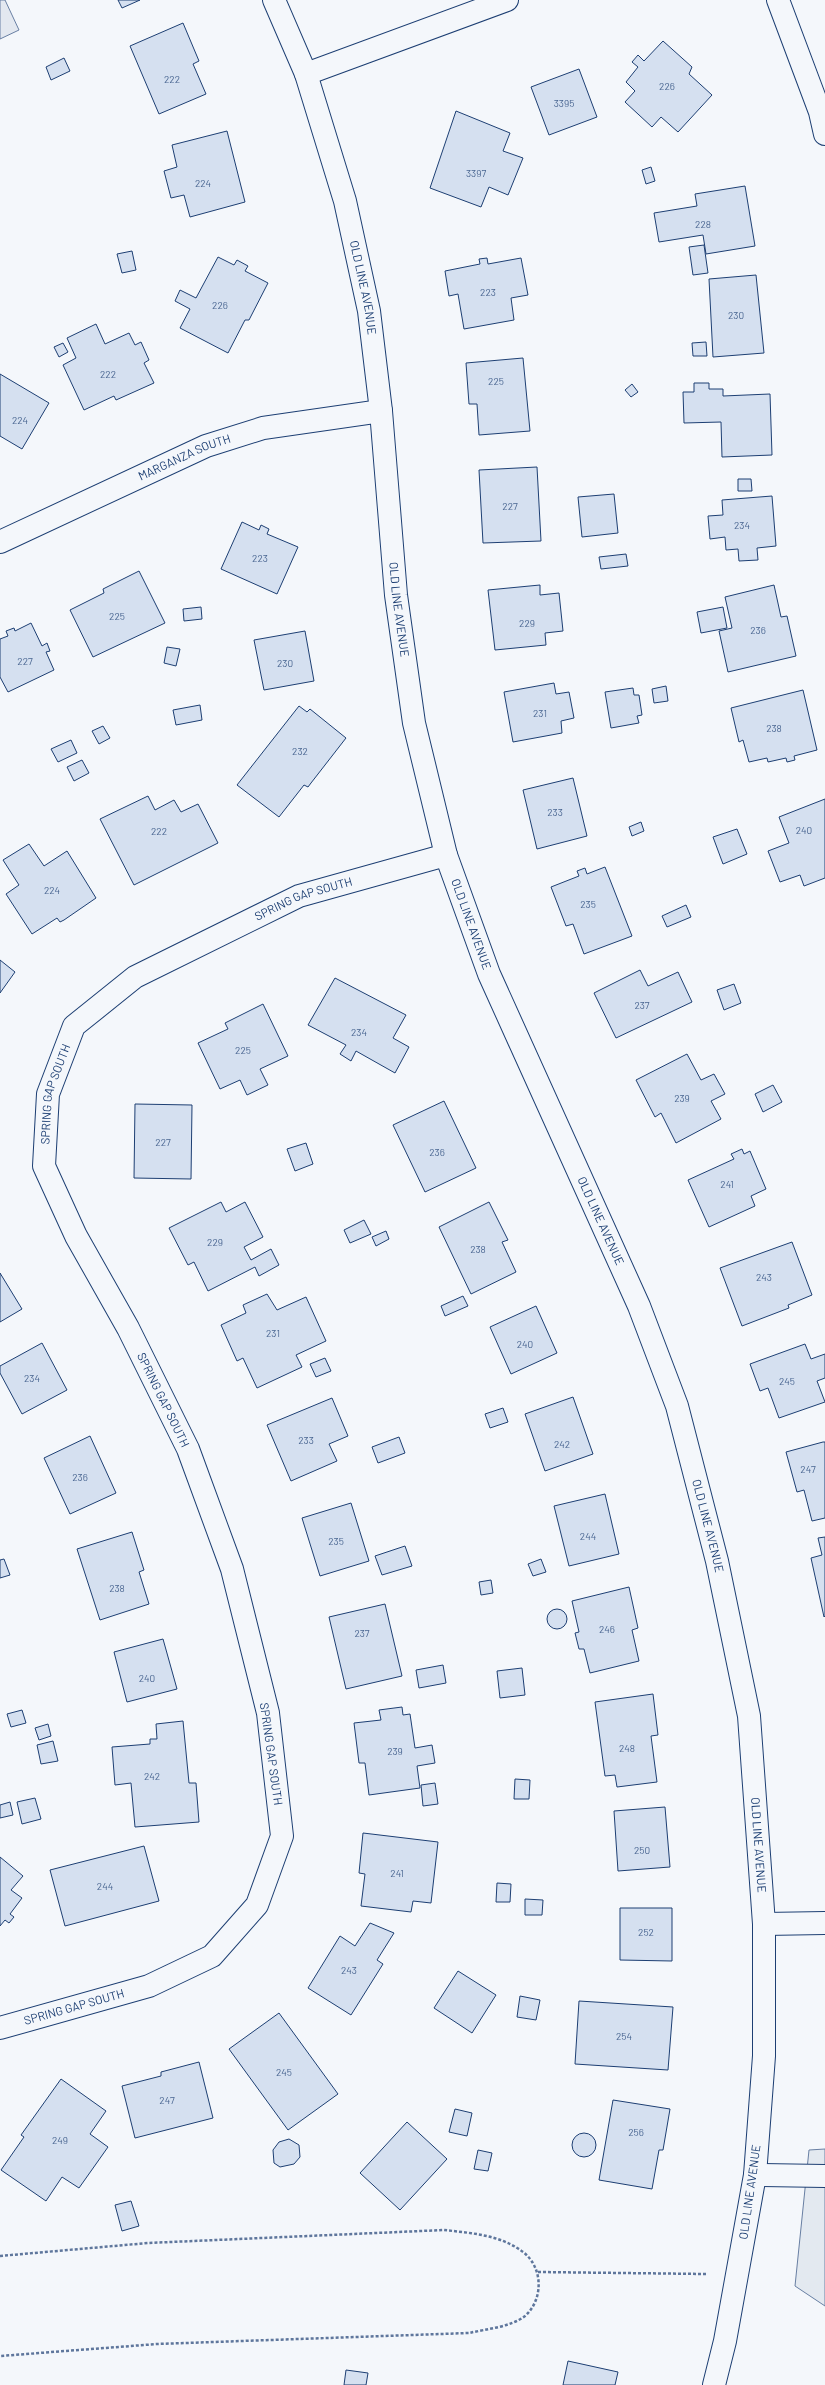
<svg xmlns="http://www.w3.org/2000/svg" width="825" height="2385" font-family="Barlow,sans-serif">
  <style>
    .green { fill: #e3e9f0; stroke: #687fa3 }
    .parking { fill: #e3e8f0; stroke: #687fa3 }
    .building { fill: #d5e0f0; stroke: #1d3f73 }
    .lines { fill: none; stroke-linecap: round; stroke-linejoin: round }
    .minor-casing { stroke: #1d3f73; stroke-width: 24 }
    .path { stroke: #5e769c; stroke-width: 2.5; stroke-dasharray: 3 2; stroke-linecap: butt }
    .minor { stroke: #f4f7fb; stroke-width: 22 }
    .labels { text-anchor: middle; stroke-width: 3; stroke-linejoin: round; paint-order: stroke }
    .number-label { font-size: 10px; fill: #4b6792 }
    .street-label { font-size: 12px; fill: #1d3f73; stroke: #f4f7fb }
  </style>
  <rect width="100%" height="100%" fill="#f4f7fb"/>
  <path class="green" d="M825,2149V2306L795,2286L809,2150Z"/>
  <path class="parking" d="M0,0H5L19,30L0,39Z"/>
  <g class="building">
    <path d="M118,0H140L122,8Z"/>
    <path d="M183,23L199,61L193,64L206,94L159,114L130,46Z"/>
    <path d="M663,41L692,67L689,74L712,95L678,132L661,117L652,127L625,102L635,91L626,82L638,67L632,62L638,55L644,61Z"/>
    <path d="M64,58L70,71L51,80L46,67Z"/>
    <path d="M579,69L597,117L549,135L531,87Z"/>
    <path d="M456,111L510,133L503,151L523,158L508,195L489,187L481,207L430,188Z"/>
    <path d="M227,131L245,202L190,217L184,195L171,198L164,171L177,167L172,145Z"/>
    <path d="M651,167L655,181L646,184L642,170Z"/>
    <path d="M745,186L755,246L706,254L703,235L659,242L654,213L697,206L695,194Z"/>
    <path d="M704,245L708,273L693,275L689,247Z"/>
    <path d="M132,251L136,270L122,273L117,254Z"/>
    <path d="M218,257L234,265L237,260L248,266L245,271L268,283L249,320H245L228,353L180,328L190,309L175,301L180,290L196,298Z"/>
    <path d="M487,258L488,264L521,258L528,295L511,298L514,320L464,329L458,294L449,296L445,271L480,264L479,259Z"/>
    <path d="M756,275L764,353L713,357L709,279Z"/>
    <path d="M96,324L105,344L129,333L135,345L141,342L149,360L144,363L154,383L116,400L114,396L84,410L63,365L76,358L67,338Z"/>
    <path d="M706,342L707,356H693L692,343Z"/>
    <path d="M63,343L68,352L59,357L54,347Z"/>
    <path d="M523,358L530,431L479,435L477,404H469L466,363Z"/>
    <path d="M0,374L49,403L22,449L0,436Z"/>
    <path d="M694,383H709V389H723V396L770,394L772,455L722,457L721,422L684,423L683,392H694Z"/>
    <path d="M632,384L638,392L631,397L625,390Z"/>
    <path d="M537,467L541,541L483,543L479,470Z"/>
    <path d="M738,479H751L752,491H738Z"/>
    <path d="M614,494L618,533L582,537L578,497Z"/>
    <path d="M772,496L776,546L757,548L758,560L739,561L738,549L726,550L725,537L710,539L708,516L723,515L722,500Z"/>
    <path d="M242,522L259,530L261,525L269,529L267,534L298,547L277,594L221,569Z"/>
    <path d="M626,554L628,566L601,569L599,557Z"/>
    <path d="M139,571L165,623L93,657L70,610L104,593L103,589Z"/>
    <path d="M540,585V595L559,593L563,631L545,633L546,645L495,650L488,590Z"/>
    <path d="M774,585L781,617L787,616L796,656L728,672L719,631L732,628L725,597Z"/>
    <path d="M201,607L202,619L184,621L183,609Z"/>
    <path d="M723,607L727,628L701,633L697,612Z"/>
    <path d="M31,623L42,646L47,643L50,651L46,652L54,670L8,692L0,677V639L8,636L6,631L14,628L15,631Z"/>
    <path d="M305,631L314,681L264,690L254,640Z"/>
    <path d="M167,647L180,649L176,666L164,663Z"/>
    <path d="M554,683L556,694L569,692L574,718L561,721L562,733L513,742L504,692Z"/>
    <path d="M666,686L668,701L654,703L652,689Z"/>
    <path d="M633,688L634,695H639L642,715L637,716L639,723L611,728L605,692Z"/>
    <path d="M803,690L817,750L794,756L795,760L787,762L786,758L768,762L767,758L749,762L743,740L739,742L731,708Z"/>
    <path d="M200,705L202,720L176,725L173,710Z"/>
    <path d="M299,706L307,712L310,709L346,738L311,783L308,787L304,785L279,817L237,785Z"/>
    <path d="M103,726L110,738L99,744L92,731Z"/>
    <path d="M71,740L77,753L58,762L51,749Z"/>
    <path d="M82,760L89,773L74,781L67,767Z"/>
    <path d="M573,778L587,836L537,849L523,790Z"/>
    <path d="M148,796L155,810L174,800L181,812L198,804L218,843L134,885L100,819Z"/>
    <path d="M825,799V878L804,886L800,875L780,882L768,851L789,843L779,817Z"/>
    <path d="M641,822L644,831L632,836L629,827Z"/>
    <path d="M737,829L747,854L723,864L713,837Z"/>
    <path d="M29,844L44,866L67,851L96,898L64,920L60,922L57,918L32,934L6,894L19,885L3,860Z"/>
    <path d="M605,867L632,936L584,954L573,924L566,926L551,887L579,876L577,871L585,868L587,874Z"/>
    <path d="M686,905L691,917L667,927L662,916Z"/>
    <path d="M0,960L15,972L0,993Z"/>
    <path d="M640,970L648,986L678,972L692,1002L616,1038L594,993Z"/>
    <path d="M335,978L406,1015L393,1038L409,1047L395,1073L356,1051L351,1061L340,1054L346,1045L308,1025Z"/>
    <path d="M734,984L741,1003L724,1010L717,990Z"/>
    <path d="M263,1004L288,1056L260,1069L268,1085L247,1095L240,1080L220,1089L198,1043L228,1029L225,1023Z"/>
    <path d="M687,1054L701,1080L714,1074L725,1094L711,1101L721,1119L676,1143L661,1113L655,1117L636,1080Z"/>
    <path d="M773,1085L782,1102L763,1112L755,1094Z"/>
    <path d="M444,1101L476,1168L425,1192L393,1125Z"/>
    <path d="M135,1104L192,1105L191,1179L134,1178Z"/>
    <path d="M306,1143L313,1164L295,1171L287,1149Z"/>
    <path d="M742,1149L744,1154L750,1151L766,1189L751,1196L755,1206L709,1227L688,1180L734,1159L731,1154Z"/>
    <path d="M221,1202L226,1212L245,1202L263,1237L244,1247L251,1260L271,1249L279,1265L259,1276L255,1267L208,1291L194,1262L188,1265L169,1228Z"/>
    <path d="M489,1202L508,1240L502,1242L516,1272L471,1294L439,1227Z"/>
    <path d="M364,1220L371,1234L350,1243L344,1230Z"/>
    <path d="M386,1231L389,1239L376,1246L372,1237Z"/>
    <path d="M792,1242L812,1295L788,1305L789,1308L742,1326L720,1268Z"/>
    <path d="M0,1273L22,1309L0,1322Z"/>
    <path d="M267,1294L277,1310L306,1297L326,1341L296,1355L302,1367L257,1388L243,1358L237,1361L221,1325L246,1313L243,1305Z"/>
    <path d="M463,1296L468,1306L445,1316L441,1306Z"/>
    <path d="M536,1306L557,1353L511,1374L490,1327Z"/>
    <path d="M42,1343L67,1390L22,1414L0,1373V1366Z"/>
    <path d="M805,1344L811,1359L825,1354V1378L817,1381L825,1402L779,1418L768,1388L760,1391L750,1364Z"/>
    <path d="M325,1358L331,1371L316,1377L310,1364Z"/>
    <path d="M573,1397L593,1454L545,1471L525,1414Z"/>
    <path d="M332,1398L348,1436L329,1444L337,1461L291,1481L267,1425Z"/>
    <path d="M503,1408L508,1422L490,1428L485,1414Z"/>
    <path d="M90,1436L116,1493L70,1514L44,1458Z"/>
    <path d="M399,1437L405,1453L378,1463L372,1447Z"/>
    <path d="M823,1442H825V1518L812,1521L804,1490L797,1492L786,1452Z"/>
    <path d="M605,1494L619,1554L569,1566L554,1506Z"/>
    <path d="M351,1503L369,1561L320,1576L302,1518Z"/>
    <path d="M132,1532L144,1570L139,1572L149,1604L100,1620L77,1549Z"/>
    <path d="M825,1537V1616L824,1617L811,1558L822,1555L818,1538Z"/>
    <path d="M405,1546L412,1566L382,1575L375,1556Z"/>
    <path d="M4,1559L10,1575L0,1578V1560Z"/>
    <path d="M541,1559L546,1572L533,1576L528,1564Z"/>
    <path d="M491,1580L493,1593L481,1595L479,1582Z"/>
    <path d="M629,1587L638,1628L632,1630L639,1661L590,1673L584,1649H579L575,1633L579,1632L572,1601Z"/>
    <path d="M385,1604L402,1676L346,1689L329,1617Z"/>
    <circle cx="557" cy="1619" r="10"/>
    <path d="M163,1639L177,1689L127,1702L114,1652Z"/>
    <path d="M443,1665L446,1683L419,1688L416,1670Z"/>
    <path d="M522,1668L525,1695L500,1698L497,1671Z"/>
    <path d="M653,1694L658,1735L651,1736L657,1782L617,1787L615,1775L605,1776L595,1702Z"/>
    <path d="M402,1707L403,1715L410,1714L415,1748L432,1745L435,1763L417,1766L420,1788L369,1795L365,1763H359L354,1723L381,1720L379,1710Z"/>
    <path d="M22,1710L26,1723L11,1727L7,1714Z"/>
    <path d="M183,1721L189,1783H196L199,1822L135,1827L131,1783L115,1785L112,1747L150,1744V1739H157L156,1724Z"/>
    <path d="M48,1724L51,1736L39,1740L35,1728Z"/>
    <path d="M53,1741L58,1761L41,1764L37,1745Z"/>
    <path d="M515,1779L530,1780L529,1799H514Z"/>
    <path d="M435,1783L438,1804L423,1806L421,1785Z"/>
    <path d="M35,1798L41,1819L22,1824L17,1802Z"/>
    <path d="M10,1802L13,1815L0,1818V1805Z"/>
    <path d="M665,1807L670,1867L618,1871L614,1811Z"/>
    <path d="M363,1833L438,1842L431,1903L413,1901L411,1912L361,1906L365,1874L359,1873Z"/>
    <path d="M144,1846L159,1901L65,1926L50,1870Z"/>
    <path d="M0,1857L23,1876L11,1890L22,1898L10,1914L14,1917L9,1923L5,1920L0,1926Z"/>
    <path d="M497,1883L511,1884L510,1902H496Z"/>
    <path d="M525,1899L543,1900L542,1915H525Z"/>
    <path d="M620,1908H672V1961L620,1960Z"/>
    <path d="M370,1923L394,1933L377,1960L383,1964L351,2015L308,1988L340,1936L355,1946Z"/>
    <path d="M458,1971L496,1995L472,2033L434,2008Z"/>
    <path d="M520,1996L540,2000L536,2020L517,2017Z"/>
    <path d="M579,2001L673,2007L668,2070L575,2064Z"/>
    <path d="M279,2013L338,2094L288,2130L229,2049Z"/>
    <path d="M199,2062L213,2118L135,2138L122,2086L161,2076V2072Z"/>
    <path d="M61,2079L106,2111L90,2134L108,2147L79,2188L62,2177L46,2201L1,2170L24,2137L21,2135Z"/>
    <path d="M613,2100L670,2109L663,2150H659L652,2189L599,2180Z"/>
    <path d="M455,2109L472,2113L467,2136L449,2132Z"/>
    <path d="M407,2122L447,2159L400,2210L360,2173Z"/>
    <circle cx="584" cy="2145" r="12"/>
    <path d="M289,2139L299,2145L300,2157L294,2164L280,2167L274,2163L273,2150L279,2142Z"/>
    <path d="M478,2150L492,2153L488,2171L474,2169Z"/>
    <path d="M131,2201L139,2226L122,2231L115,2205Z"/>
    <path d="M568,2361L618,2372L615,2385H563Z"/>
    <path d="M346,2370L368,2373L366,2385H344Z"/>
  </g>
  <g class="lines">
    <g class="minor-casing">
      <g id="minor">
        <path id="s1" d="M274,0L306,74L345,201L369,311L381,411L396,595L414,723L446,855L489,974L639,1306L677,1406L717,1561L749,1716L764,1924V2056L755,2175L725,2341L714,2385"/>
        <path d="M778,0L820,112L825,134"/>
        <path d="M306,74L507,0"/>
        <path id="s2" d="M0,542L206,446L263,428L381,411"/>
        <path d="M764,1924L825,1923"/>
        <path id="s3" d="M0,2028L149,1986L212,1956L257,1905L282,1836L268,1713L232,1569L188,1449L128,1328L76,1236L44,1166L48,1094L74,1026L135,977L299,896L446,855"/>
        <path d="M755,2175L825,2176"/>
      </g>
    </g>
    <g class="path">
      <path d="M0,2256L148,2243L444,2230C471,2233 501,2235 523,2252C543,2267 544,2299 525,2316C511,2327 486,2329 469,2333L157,2344L0,2356"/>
      <path d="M538,2272L706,2274"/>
    </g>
    <use href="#minor" class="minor"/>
  </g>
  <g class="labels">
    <g class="number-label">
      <text x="172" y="83">222</text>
      <text x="667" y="90">226</text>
      <text x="564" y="107">3395</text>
      <text x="476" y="177">3397</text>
      <text x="203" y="187">224</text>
      <text x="703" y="228">228</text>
      <text x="488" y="296">223</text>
      <text x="220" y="309">226</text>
      <text x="736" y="319">230</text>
      <text x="108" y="378">222</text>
      <text x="496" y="385">225</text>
      <text x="20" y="424">224</text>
      <text x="510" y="510">227</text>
      <text x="742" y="529">234</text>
      <text x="260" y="562">223</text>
      <text x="117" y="620">225</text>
      <text x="527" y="627">229</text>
      <text x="758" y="634">236</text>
      <text x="25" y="665">227</text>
      <text x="285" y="667">230</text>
      <text x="540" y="717">231</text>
      <text x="774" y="732">238</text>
      <text x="300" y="755">232</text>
      <text x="555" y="816">233</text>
      <text x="804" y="834">240</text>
      <text x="159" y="835">222</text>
      <text x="52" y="894">224</text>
      <text x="588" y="908">235</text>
      <text x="642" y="1009">237</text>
      <text x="359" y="1036">234</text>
      <text x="243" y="1054">225</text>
      <text x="682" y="1102">239</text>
      <text x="163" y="1146">227</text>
      <text x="437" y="1156">236</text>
      <text x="727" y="1188">241</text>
      <text x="215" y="1246">229</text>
      <text x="478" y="1253">238</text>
      <text x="764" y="1281">243</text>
      <text x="273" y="1337">231</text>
      <text x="525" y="1348">240</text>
      <text x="32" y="1382">234</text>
      <text x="787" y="1385">245</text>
      <text x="306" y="1444">233</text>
      <text x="562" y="1448">242</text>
      <text x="808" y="1473">247</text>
      <text x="80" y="1481">236</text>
      <text x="588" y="1540">244</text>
      <text x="336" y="1545">235</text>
      <text x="117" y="1592">238</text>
      <text x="607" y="1633">246</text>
      <text x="362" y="1637">237</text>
      <text x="147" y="1682">240</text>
      <text x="627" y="1752">248</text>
      <text x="395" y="1755">239</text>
      <text x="152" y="1780">242</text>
      <text x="642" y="1854">250</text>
      <text x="397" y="1877">241</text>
      <text x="105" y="1890">244</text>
      <text x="646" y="1936">252</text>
      <text x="349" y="1974">243</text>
      <text x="624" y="2040">254</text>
      <text x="284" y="2076">245</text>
      <text x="167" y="2104">247</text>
      <text x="636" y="2136">256</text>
      <text x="60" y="2144">249</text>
    </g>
    <g class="street-label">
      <text dy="4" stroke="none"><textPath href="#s1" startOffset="302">OLD LINE AVENUE</textPath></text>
      <text dy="4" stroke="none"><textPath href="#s2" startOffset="203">MARGANZA SOUTH</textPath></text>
      <text dy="4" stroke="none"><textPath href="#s1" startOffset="626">OLD LINE AVENUE</textPath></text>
      <text dy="4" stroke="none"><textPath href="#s3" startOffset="1493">SPRING GAP SOUTH</textPath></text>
      <text dy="4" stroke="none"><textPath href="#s1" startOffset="950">OLD LINE AVENUE</textPath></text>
      <text dy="4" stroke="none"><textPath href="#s3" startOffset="1157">SPRING GAP SOUTH</textPath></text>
      <text dy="4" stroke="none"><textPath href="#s1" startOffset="1274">OLD LINE AVENUE</textPath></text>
      <text transform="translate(163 1400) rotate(64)" y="4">SPRING GAP SOUTH</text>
      <text dy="4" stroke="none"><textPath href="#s1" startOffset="1598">OLD LINE AVENUE</textPath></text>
      <text transform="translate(271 1754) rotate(82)" y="4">SPRING GAP SOUTH</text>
      <text dy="4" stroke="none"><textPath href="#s1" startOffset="1922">OLD LINE AVENUE</textPath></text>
      <text dy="4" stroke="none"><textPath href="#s3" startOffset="77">SPRING GAP SOUTH</textPath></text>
      <text transform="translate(750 2192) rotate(-82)" y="4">OLD LINE AVENUE</text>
    </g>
  </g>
</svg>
